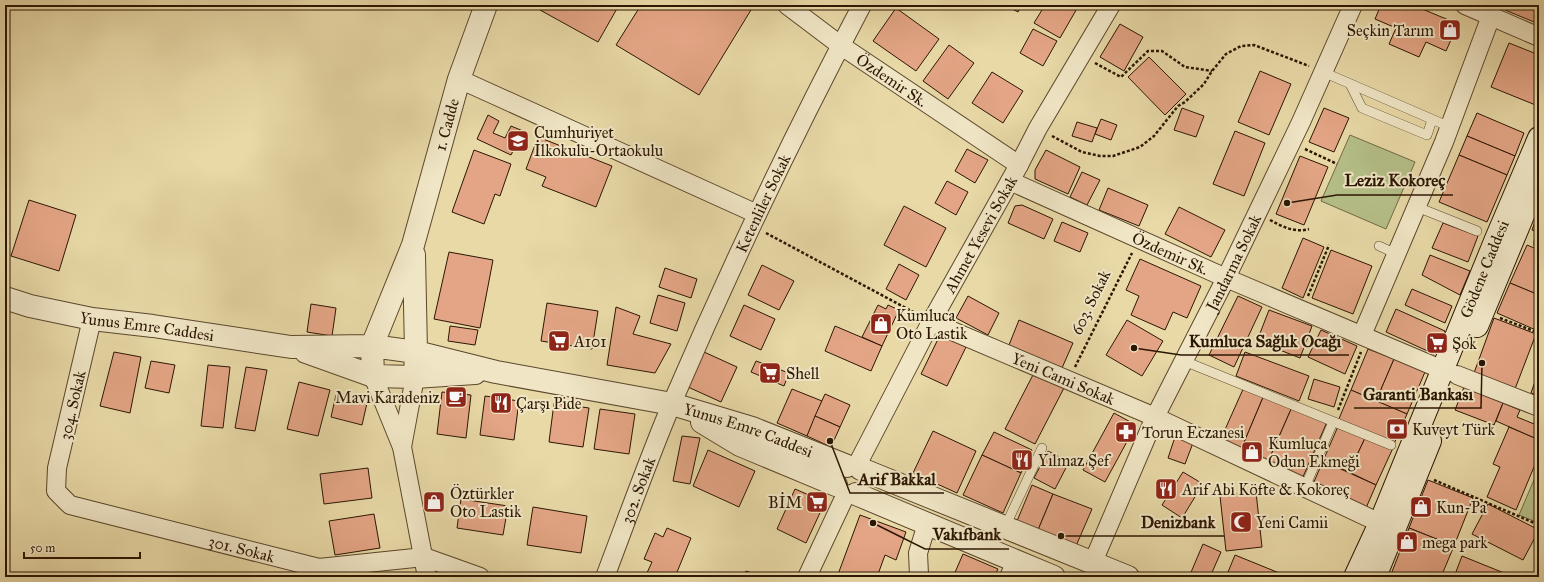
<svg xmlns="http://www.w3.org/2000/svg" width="1544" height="582" font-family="'IM FELL Great Primer',serif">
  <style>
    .green { fill: #b5bf88; stroke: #706a45 }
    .building { fill: #e3a585; stroke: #2c1602 }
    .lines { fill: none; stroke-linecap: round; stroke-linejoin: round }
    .service-casing { stroke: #5b472b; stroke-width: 10 }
    .minor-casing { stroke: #5b472b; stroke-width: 20 }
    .tertiary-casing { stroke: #5b472b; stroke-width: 24 }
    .secondary-casing { stroke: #2c1602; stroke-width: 24 }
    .path { stroke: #2c1602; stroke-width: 2.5; stroke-dasharray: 3 2; stroke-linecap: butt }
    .service { stroke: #f0e6c6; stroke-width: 9 }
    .minor { stroke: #f0e6c6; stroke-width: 18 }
    .tertiary { stroke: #f0e6c6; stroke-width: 22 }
    .secondary { stroke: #f0e6c6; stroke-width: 22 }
    .labels { text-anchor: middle; stroke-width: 4; stroke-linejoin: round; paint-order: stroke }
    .poi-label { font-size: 16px; fill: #2c1602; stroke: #f0e6c6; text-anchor: start }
    .street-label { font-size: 16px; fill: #2c1602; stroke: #f0e6c6 }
    .leader { fill: none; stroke: #2c1602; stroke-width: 1.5 }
    .callout-dot { fill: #2c1602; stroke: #f0e6c6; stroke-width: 1.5 }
    .callout-label { font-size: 17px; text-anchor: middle; font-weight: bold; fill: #2c1602; stroke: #f0e6c6; stroke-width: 4; stroke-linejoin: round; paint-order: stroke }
  </style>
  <rect width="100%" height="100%" fill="#e8d9a7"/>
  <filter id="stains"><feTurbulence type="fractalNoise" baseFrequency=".005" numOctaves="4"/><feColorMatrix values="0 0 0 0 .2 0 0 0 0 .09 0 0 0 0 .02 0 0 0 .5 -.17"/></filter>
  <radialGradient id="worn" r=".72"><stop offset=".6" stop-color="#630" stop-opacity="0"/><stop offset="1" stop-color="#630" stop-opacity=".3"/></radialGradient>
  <g class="green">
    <path d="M1350,135L1415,162L1386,229L1321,201Z"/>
    <path d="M1539,468V523L1519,515Z"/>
  </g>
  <g class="building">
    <path d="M542,5H619L598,42L540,10Z"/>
    <path d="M641,5H754L699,95L616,45Z"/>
    <path d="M1005,5H1022L1018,12Z"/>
    <path d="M1045,5H1079L1060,38L1034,23Z"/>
    <path d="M1381,5H1413L1458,24L1446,51L1426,42L1419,57L1389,44L1396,28L1375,19Z"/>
    <path d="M1507,5H1539V24L1505,10Z"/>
    <path d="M896,8L939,39L916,71L873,41Z"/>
    <path d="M1120,24L1143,37L1124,71L1100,57Z"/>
    <path d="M1033,29L1057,41L1043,66L1020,53Z"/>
    <path d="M1509,43L1539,55L1538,106L1491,87Z"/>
    <path d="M949,45L974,63L948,99L923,81Z"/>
    <path d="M1149,57L1186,94L1165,115L1128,77Z"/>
    <path d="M1260,71L1291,84L1269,135L1238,122Z"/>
    <path d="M992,72L1023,91L1003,123L972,103Z"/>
    <path d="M1182,108L1204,116L1196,137L1174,130Z"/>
    <path d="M1324,108L1349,118L1334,152L1309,142Z"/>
    <path d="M1477,113L1524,133L1515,156L1467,136Z"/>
    <path d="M488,115L499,121L493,133L505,138L511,126L523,131L511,155L477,139Z"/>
    <path d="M1101,119L1117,125L1111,140L1095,134Z"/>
    <path d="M1077,122L1097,128L1092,142L1072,136Z"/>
    <path d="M1235,131L1265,143L1244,196L1213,184Z"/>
    <path d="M1467,136L1515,156L1507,175L1459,155Z"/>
    <path d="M538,137L612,166L596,207L542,186L546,177L526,169Z"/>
    <path d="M967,149L988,160L975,183L955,171Z"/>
    <path d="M474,150L511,164L500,196L495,194L484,224L452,212Z"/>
    <path d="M1046,150L1080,167L1068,194L1035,179V170Z"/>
    <path d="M1459,155L1507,175L1487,222L1439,202Z"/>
    <path d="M1300,156L1328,167L1304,225L1276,214Z"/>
    <path d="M1082,172L1100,180L1087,205L1070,197Z"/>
    <path d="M947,181L968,192L956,215L935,203Z"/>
    <path d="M1108,188L1148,205L1139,226L1099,210Z"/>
    <path d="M29,200L76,215L59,271L11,256Z"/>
    <path d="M1022,205L1053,219L1044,239L1008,223L1015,206Z"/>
    <path d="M904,206L946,228L926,267L884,245Z"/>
    <path d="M1179,207L1225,230L1211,257L1165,234Z"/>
    <path d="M1539,211V233L1532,230Z"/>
    <path d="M1062,222L1088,233L1080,252L1054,241Z"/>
    <path d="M1443,223L1478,236L1468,262L1432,248Z"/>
    <path d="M1303,238L1324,247L1303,298L1282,288Z"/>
    <path d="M1527,245L1539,250V295L1510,283Z"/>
    <path d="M1331,250L1372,266L1353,314L1312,298Z"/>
    <path d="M449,252L493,260L480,328L434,319Z"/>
    <path d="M1430,255L1470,271L1460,295L1422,275Z"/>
    <path d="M1140,259L1201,286L1187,318L1173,312L1165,330L1131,315L1139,296L1126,290Z"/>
    <path d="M899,264L919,275L906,300L886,289Z"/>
    <path d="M762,265L794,281L779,310L748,295Z"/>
    <path d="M665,268L697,279L691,298L659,287Z"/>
    <path d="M1510,283L1539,295L1538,331L1497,313Z"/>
    <path d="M1412,289L1452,306L1445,323L1405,305Z"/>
    <path d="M658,295L685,303L677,331L650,323Z"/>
    <path d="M968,296L999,313L988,335L956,318Z"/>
    <path d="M1238,296L1262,307L1234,367L1209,355Z"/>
    <path d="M547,303L598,311L592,349L541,341Z"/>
    <path d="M311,304L336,308L332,336L307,332Z"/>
    <path d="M744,305L775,319L761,350L730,336Z"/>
    <path d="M878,305L886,309L888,305L899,310L882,346L862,337Z"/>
    <path d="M616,307L640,316L633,334L671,344L655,373L607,365Z"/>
    <path d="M1396,309L1445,331L1434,354L1386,332Z"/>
    <path d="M1269,310L1312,326L1300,358L1257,341Z"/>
    <path d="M1494,318L1536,334L1515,389L1474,373Z"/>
    <path d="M1019,320L1073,343L1062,368L1009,345Z"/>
    <path d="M1127,320L1163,341L1142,376L1106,355Z"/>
    <path d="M450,326L478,330L475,345L448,341Z"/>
    <path d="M835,326L882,346L871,371L825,351Z"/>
    <path d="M1321,330L1357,346L1345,374L1308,357Z"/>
    <path d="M940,335L966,347L947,386L921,374Z"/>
    <path d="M1368,349L1394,359L1376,401L1351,390Z"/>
    <path d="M114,352L141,357L130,413L100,406Z"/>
    <path d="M704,352L737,367L721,402L688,387Z"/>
    <path d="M1245,352L1309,376L1299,401L1236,376Z"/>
    <path d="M1394,359L1425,372L1407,414L1376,401Z"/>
    <path d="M151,361L175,365L169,393L145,388Z"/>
    <path d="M756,361L789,373L784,386L751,372Z"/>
    <path d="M208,365L230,367L223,428L201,426Z"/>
    <path d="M246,367L267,370L255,431L235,428Z"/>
    <path d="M1539,370V396L1531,393Z"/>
    <path d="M1035,371L1065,386L1035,444L1005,429Z"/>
    <path d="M1314,379L1340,387L1334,407L1308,399Z"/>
    <path d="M299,382L330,390L318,436L287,429Z"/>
    <path d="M1244,387L1264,395L1240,452L1219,443Z"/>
    <path d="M1464,387L1503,403L1494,425L1455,410Z"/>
    <path d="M792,389L822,401L807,436L777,423Z"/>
    <path d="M1351,390L1407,414L1394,444L1338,421Z"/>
    <path d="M442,392L471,395L466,438L437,434Z"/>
    <path d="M825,394L850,405L840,427L815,416Z"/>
    <path d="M336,395L367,403L362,425L331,417Z"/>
    <path d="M1264,395L1292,407L1267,464L1240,452Z"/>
    <path d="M485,396L519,401L514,440L480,435Z"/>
    <path d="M554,403L589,408L583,447L549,442Z"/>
    <path d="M1503,403L1520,410L1517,417L1539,426V440L1496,421Z"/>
    <path d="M1292,407L1327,422L1302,479L1267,464Z"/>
    <path d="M600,409L635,414L629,454L594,449Z"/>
    <path d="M1114,413L1136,425L1105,482L1083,470Z"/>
    <path d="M815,416L840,427L831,447L807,436Z"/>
    <path d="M1339,424L1366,436L1349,472L1323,461Z"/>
    <path d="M1509,427L1539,440V455L1516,510L1487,497L1500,467L1493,464Z"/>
    <path d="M933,431L976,451L957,493L913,473Z"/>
    <path d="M994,432L1032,450L1021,473L982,455Z"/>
    <path d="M682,436L700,438L690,484L673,481Z"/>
    <path d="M1366,436L1393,448L1376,485L1349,472Z"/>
    <path d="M1175,437L1193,443L1185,464L1168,458Z"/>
    <path d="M708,450L755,471L739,507L693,486Z"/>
    <path d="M1048,451L1069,462L1055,489L1034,478Z"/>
    <path d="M982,455L1021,473L1003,513L963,495Z"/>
    <path d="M1323,461L1376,485L1366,508L1313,484Z"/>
    <path d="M368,468L372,498L324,504L320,474Z"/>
    <path d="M1183,472L1203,484L1182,518L1162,505Z"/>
    <path d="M1428,480L1473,498L1454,546L1409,528Z"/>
    <path d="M1032,485L1053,494L1038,530L1017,521Z"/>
    <path d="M795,489L825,502L806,543L777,529Z"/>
    <path d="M1256,492L1262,547L1226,551L1220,496Z"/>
    <path d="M1053,494L1092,509L1076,546L1038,530Z"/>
    <path d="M461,499L508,506L503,535L457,528Z"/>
    <path d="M1488,504L1539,530L1523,560L1472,534Z"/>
    <path d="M533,507L587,516L581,553L527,545Z"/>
    <path d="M374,514L380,548L335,555L329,521Z"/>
    <path d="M860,515L906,532L896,560L885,555L877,577H837Z"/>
    <path d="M667,528L691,538L675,577H651L646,575L652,562L644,559L655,533L663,537Z"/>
    <path d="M1409,528L1454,546L1441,577H1390Z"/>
    <path d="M1203,544L1221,552L1210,577H1189Z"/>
    <path d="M963,554L998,569L994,577H953Z"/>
    <path d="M1235,555L1289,577H1226Z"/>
    <path d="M1462,556L1514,577H1454Z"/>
    <path d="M746,571L764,577H744Z"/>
  </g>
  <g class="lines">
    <g class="service-casing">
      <g id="service">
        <path d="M1323,72L1450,127"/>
        <path d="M1350,84L1362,108L1427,135L1432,120"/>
        <path d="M1417,207L1477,231"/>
        <path d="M1538,243L1539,244"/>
        <path d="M1379,246L1397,254"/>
        <path d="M1184,361L1391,445"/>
        <path d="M1305,487L1333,422"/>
        <path d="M1005,527L1042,448"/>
      </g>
    </g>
    <g class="minor-casing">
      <g id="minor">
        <path id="s1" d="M787,5L840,45L1019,165"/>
        <path d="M1465,5L1539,37"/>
        <path d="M459,79L757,214"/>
        <path id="s2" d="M1010,181L1226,278L1443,370"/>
        <path id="s3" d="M92,319L57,468L56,491L70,505L319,568L424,557L480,577"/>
        <path id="s4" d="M931,322L1155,417L1380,523"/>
        <path d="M1362,335L1444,142L1491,16"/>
        <path d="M1457,375L1539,407"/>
        <path d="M373,376L402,447L427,577"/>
        <path d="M402,447L415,377"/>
        <path id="s5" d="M856,467L931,322L1019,165L1038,128L1111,5"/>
        <path id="s6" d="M1093,562L1155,417L1226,278L1301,122L1353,5"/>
        <path id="s7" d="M605,577C627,519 648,460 672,403C730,268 793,135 862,5"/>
        <path d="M807,577L846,494"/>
        <path d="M921,577L919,575L918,553L927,524"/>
        <path d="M1009,577L1016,561"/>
      </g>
    </g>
    <g class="tertiary-casing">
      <g id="tertiary">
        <path id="s8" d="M414,255L416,352L496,372L672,404L752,428L847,466"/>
        <path id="s9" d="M5,298L30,306L92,319L153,326L291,347L372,346L416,352L415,377L373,376L372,346L413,245L459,79L486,5"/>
        <path d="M306,352L373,376"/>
        <path d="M415,377L475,373"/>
        <path d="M702,422L740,445L836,485"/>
        <path d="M861,469L1128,577"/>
        <path d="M856,494L1054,577"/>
      </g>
    </g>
    <g class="secondary-casing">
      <g id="secondary">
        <path d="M1477,326L1539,177"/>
        <path id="s10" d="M1355,577L1380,523L1496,239L1539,138"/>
        <path d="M1375,577L1430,441"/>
      </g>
    </g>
    <g class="path">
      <path d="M1095,63L1121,77L1148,51H1162L1185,67L1212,71"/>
      <path d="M1052,136L1082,152L1100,156H1113L1140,147L1154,136L1178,106L1185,102L1204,84L1212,71L1226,54L1241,46L1254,45L1309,66"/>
      <path d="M1305,149L1337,164"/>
      <path d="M1270,220C1283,227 1295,233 1309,229"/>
      <path d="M766,233L917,314"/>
      <path d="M1308,296L1329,245"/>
      <path d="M1500,318L1539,333"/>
      <path d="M1075,367L1132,253"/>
      <path d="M1338,410L1361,352"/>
      <path d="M1434,480L1539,525"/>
    </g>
    <use href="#service" class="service"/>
    <use href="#minor" class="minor"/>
    <use href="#tertiary" class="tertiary"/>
    <use href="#secondary" class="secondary"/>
  </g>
  <defs>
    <g id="shop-square" transform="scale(1.15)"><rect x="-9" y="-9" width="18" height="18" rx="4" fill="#8f2418" stroke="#f0e6c6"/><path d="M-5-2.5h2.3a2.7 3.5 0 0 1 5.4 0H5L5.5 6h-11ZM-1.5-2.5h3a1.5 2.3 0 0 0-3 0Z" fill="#fff"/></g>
    <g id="school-square" transform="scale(1.15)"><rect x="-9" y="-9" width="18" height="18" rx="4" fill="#8f2418" stroke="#f0e6c6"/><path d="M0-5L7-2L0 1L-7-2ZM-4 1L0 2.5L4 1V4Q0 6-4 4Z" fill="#fff"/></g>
    <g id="supermarket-square" transform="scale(1.15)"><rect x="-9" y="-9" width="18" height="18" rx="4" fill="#8f2418" stroke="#f0e6c6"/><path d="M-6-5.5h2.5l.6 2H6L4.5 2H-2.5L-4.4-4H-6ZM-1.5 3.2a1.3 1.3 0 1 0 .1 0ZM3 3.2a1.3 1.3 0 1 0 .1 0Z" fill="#fff"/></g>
    <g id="cafe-square" transform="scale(1.15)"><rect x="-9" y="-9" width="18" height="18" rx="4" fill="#8f2418" stroke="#f0e6c6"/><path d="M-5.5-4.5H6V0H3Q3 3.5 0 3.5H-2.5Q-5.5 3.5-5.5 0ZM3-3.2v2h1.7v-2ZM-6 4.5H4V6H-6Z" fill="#fff"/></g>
    <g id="restaurant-square" transform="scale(1.15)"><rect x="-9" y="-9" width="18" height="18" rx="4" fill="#8f2418" stroke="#f0e6c6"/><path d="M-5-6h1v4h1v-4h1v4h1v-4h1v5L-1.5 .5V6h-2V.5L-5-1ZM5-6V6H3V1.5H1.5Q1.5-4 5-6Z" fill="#fff"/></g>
    <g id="bank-square" transform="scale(1.15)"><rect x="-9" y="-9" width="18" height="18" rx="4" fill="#8f2418" stroke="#f0e6c6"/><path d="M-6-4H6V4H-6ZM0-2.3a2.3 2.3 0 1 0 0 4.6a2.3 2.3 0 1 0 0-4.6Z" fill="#fff"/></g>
    <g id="pharmacy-square" transform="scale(1.15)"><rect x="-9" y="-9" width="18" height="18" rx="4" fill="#8f2418" stroke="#f0e6c6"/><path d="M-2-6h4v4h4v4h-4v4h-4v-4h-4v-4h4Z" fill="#fff"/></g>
    <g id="mosque-square" transform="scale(1.15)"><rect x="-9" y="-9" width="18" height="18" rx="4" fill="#8f2418" stroke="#f0e6c6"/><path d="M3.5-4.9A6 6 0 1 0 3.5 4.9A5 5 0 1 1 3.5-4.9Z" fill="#fff"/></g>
  </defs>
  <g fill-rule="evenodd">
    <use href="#shop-square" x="1450" y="30"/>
    <use href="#school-square" x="518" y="141"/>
    <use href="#shop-square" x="881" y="324"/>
    <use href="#supermarket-square" x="559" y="341"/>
    <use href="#supermarket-square" x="1437" y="343"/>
    <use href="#supermarket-square" x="770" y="373"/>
    <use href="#cafe-square" x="456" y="397"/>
    <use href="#restaurant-square" x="501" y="403"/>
    <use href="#bank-square" x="1397" y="429"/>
    <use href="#pharmacy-square" x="1126" y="432"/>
    <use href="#shop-square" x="1252" y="452"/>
    <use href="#restaurant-square" x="1022" y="460"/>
    <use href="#restaurant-square" x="1166" y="489"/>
    <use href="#shop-square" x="434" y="502"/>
    <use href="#supermarket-square" x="817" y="502"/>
    <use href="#shop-square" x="1421" y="507"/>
    <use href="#mosque-square" x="1241" y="522"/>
    <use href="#shop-square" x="1407" y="542"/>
  </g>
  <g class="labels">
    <g class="poi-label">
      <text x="1434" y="36" text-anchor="end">Seçkin Tarım</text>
      <text x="534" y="138">Cumhuriyet<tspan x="534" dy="18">İlkokulu-Ortaokulu</tspan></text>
      <text x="896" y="321">Kumluca<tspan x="896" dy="18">Oto Lastik</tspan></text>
      <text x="574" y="347">A101</text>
      <text x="1452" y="349">Şok</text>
      <text x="786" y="379">Shell</text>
      <text x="440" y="403" text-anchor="end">Mavi Karadeniz</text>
      <text x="516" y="409">Çarşı Pide</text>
      <text x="1412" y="435">Kuveyt Türk</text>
      <text x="1142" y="438">Torun Eczanesi</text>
      <text x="1268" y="449">Kumluca<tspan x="1268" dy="18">Odun Ekmeği</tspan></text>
      <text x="1038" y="466">Yılmaz Şef</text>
      <text x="1182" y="495">Arif Abi Köfte &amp; Kokoreç</text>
      <text x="450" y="499">Öztürkler<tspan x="450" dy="18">Oto Lastik</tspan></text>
      <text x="802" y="508" text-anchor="end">BİM</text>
      <text x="1436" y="513">Kun-Pa</text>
      <text x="1256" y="528">Yeni Camii</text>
      <text x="1422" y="548">mega park</text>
    </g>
    <g class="street-label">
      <text dy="6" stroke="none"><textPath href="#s1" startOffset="129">Özdemir Sk.</textPath></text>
      <text dy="6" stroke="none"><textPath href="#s9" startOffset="747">1. Cadde</textPath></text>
      <text dy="6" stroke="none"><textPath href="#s7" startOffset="406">Ketenliler Sokak</textPath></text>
      <text dy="6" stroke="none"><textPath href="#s5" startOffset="264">Ahmet Yesevi Sokak</textPath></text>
      <text dy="6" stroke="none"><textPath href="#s2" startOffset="176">Özdemir Sk.</textPath></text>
      <text dy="6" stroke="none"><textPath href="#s6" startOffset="331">Jandarma Sokak</textPath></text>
      <text dy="6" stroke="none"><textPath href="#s10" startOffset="334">Gödene Caddesi</textPath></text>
      <text transform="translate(1090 302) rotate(-64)" y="6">603. Sokak</text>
      <text dy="6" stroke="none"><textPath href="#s9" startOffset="145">Yunus Emre Caddesi</textPath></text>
      <text dy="6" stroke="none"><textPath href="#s4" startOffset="144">Yeni Cami Sokak</textPath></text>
      <text transform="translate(72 405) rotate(-77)" y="6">304. Sokak</text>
      <text dy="6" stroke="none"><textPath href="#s8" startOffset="439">Yunus Emre Caddesi</textPath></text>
      <text dy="6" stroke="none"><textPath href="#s7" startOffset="93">302. Sokak</textPath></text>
      <text dy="6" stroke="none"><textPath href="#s3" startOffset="373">301. Sokak</textPath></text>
    </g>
  </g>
  <path class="leader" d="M1287 203L1337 195H1453M1134 348L1181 355H1349M1482 363L1481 408H1354M830 441L850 493H944M1061 536L1133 536H1224M873 523L925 549H1009"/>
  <g class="callout-dot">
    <circle cx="1287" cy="203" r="4"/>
    <circle cx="1134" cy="348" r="4"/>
    <circle cx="1482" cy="363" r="4"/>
    <circle cx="830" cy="441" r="4"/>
    <circle cx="1061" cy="536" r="4"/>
    <circle cx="873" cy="523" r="4"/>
  </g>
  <g class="callout-label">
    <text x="1395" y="186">Leziz Kokoreç</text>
    <text x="1265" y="347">Kumluca Sağlık Ocağı</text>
    <text x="1418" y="400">Garanti Bankası</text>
    <text x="897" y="485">Arif Bakkal</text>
    <text x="1178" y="528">Denizbank</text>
    <text x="967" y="540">Vakıfbank</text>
  </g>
  <rect width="1544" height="582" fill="none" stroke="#e8d9a7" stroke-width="20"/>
  <rect x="6" y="6" width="1532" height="570" fill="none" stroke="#2c1602" stroke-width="2"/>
  <rect x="10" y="10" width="1524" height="562" fill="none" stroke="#2c1602"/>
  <path d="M24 552v6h116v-6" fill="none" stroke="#2c1602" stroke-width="2"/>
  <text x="30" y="552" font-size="12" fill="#2c1602" stroke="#f0e6c6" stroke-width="3" paint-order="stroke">50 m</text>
  <rect width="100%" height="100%" filter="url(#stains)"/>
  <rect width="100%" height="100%" fill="url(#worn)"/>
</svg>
